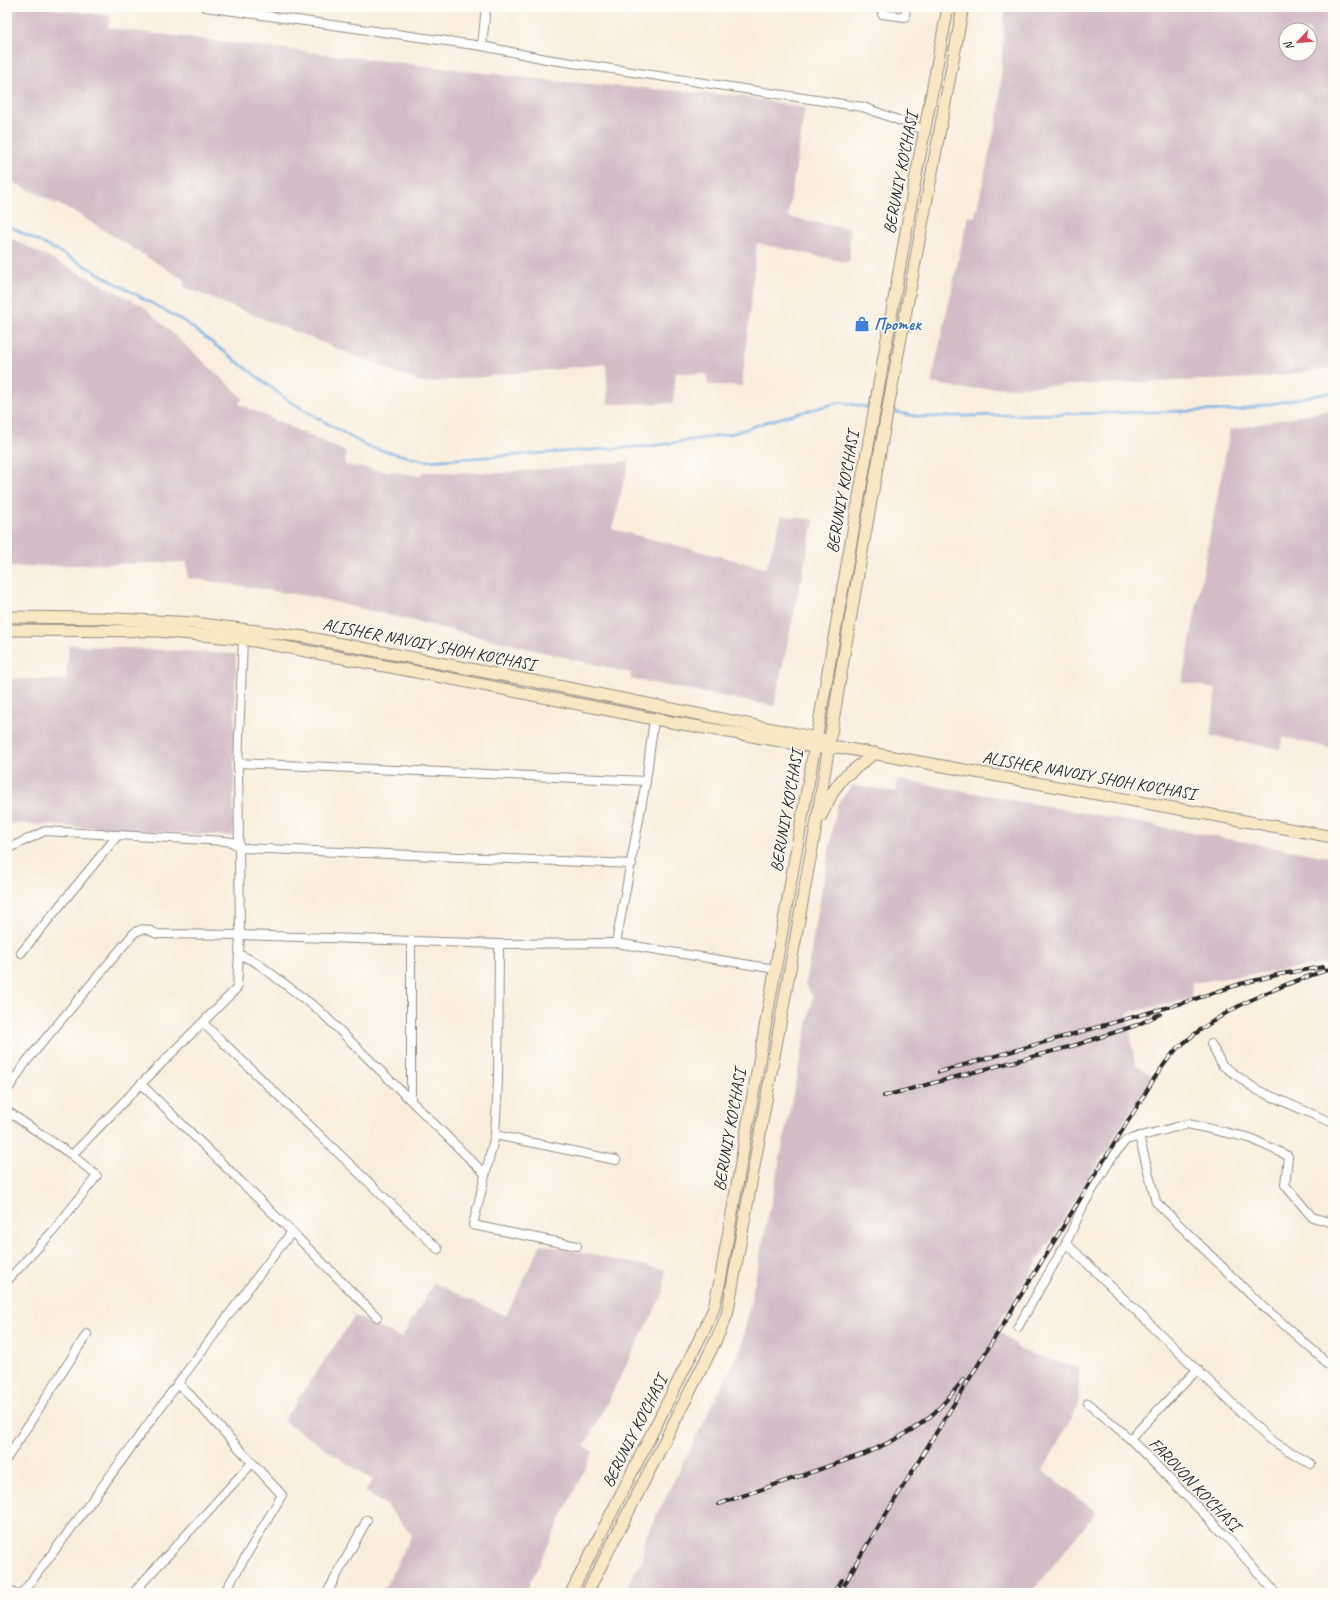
<svg xmlns="http://www.w3.org/2000/svg" width="1340" height="1600" font-family="Caveat,sans-serif">
  <style>
    .industrial { fill: #d2bdc6; fill-rule: evenodd }
    .lines { fill: none; stroke-linecap: round; stroke-linejoin: round }
    .stream { stroke: #71ade2; stroke-width: 2.5 }
    .street-casing { stroke: #928c84; stroke-width: 10 }
    .secondary-casing { stroke: #928c84; stroke-width: 13 }
    .street { stroke: #fff; stroke-width: 8 }
    .secondary { stroke: #f7e8c3; stroke-width: 11 }
    .rail-casing { stroke: #2b2b2b; stroke-width: 4 }
    .rail { stroke: #fdfcf7; stroke-width: 2.5; stroke-dasharray: 8; stroke-linecap: butt }
    .labels { text-anchor: middle; stroke-width: 3; stroke-linejoin: round; paint-order: stroke }
    .street-label { font-size: 17px; fill: #2b2b2b; stroke: #fdfcf7 }
    .shop-label { font-size: 17px; font-weight: bold; fill: #366cbe; stroke: #fdfcf7; text-anchor: start }
  </style>
  <rect width="100%" height="100%" fill="#fdfcf7"/>
  <filter id="ink" filterUnits="userSpaceOnUse"><feTurbulence type="fractalNoise" baseFrequency=".025" numOctaves="2"/><feDisplacementMap in="SourceGraphic" scale="8" xChannelSelector="R" yChannelSelector="G"/><feConvolveMatrix kernelMatrix="1 2 1 2 8 2 1 2 1" color-interpolation-filters="sRGB"/></filter>
  <filter id="wash" filterUnits="userSpaceOnUse"><feTurbulence type="fractalNoise" baseFrequency=".012" numOctaves="4" result="noise"/><feDisplacementMap in="SourceGraphic" scale="16" xChannelSelector="R" yChannelSelector="G"/><feGaussianBlur stdDeviation="0.9" result="paint"/><feColorMatrix in="noise" values="0 0 0 0 0 0 0 0 0 0 0 0 0 0 0 0 0 1.4 0 .05"/><feComposite in="paint" operator="in"/></filter>
  <g filter="url(#wash)">
    <rect width="100%" height="100%" fill="#f9eede"/>
    <g class="industrial">
      <path d="M7,7H38L110,16L108,28L553,81L742,96L805,108L788,217L850,229V263L757,243L742,386L708,385L707,374L676,373L673,403L608,404L606,364L423,383L184,287V280L78,214L7,179Z"/>
      <path d="M1005,7H1333V368L1260,378L966,389L931,383L968,216L975,217L999,110ZM1286,30H1310V54H1286Z"/>
      <path d="M7,236L143,306L243,398L239,404L346,452L345,465L420,476L423,472L500,473L620,462H629L612,529L766,568L782,516L814,520L774,706L631,679V673L313,597L188,578L187,562L7,567Z"/>
      <path d="M1333,409V749L1283,737L1280,749L1211,736L1216,689L1182,682L1230,430Z"/>
      <path d="M69,645L236,654L233,836L7,823V679L66,680Z"/>
      <path d="M897,779L1333,858V963L1192,983L1191,999L1127,1013L1135,1064L1153,1076L996,1328L1022,1351L1079,1369V1404L1043,1471L1096,1512L1031,1593H624L643,1557L644,1540L741,1348L813,997L805,984L837,805L852,785L896,792Z"/>
      <path d="M541,1244L665,1270L664,1292L584,1447L593,1452L525,1593H382L412,1535L386,1505L365,1492L373,1480L283,1421L355,1316L401,1338L434,1283L506,1316Z"/>
    </g>
    <g class="lines">
      <g class="stream">
        <path d="M7,225L71,258L185,322L289,401L368,447L426,461L652,446L731,434L769,421L841,402L871,408"/>
        <path d="M890,411L921,417L1239,410L1333,392"/>
      </g>
    </g>
  </g>
  <g filter="url(#ink)">
    <g class="lines">
      <g class="street-casing">
        <g id="street">
          <path d="M205,7L482,46L546,59L863,107L925,130"/>
          <path d="M883,7L882,14L905,17L906,7"/>
          <path d="M482,46L486,7"/>
          <path d="M238,763L646,781"/>
          <path d="M7,849L45,831L225,841L232,842L240,848L632,864"/>
          <path d="M411,941V1100"/>
          <path d="M616,943L646,781L654,719"/>
          <path d="M499,944L498,1081L495,1135L473,1225L577,1246"/>
          <path d="M21,953L118,835"/>
          <path d="M239,954L257,963L319,1010L485,1174"/>
          <path d="M203,1023L438,1249"/>
          <path d="M1211,1044L1222,1065L1257,1090L1333,1123"/>
          <path d="M141,1084L292,1232L377,1317"/>
          <path d="M7,1091L26,1062L134,933C143,927 148,929 157,934L240,935L499,944L616,943L775,969"/>
          <path d="M7,1111L72,1155L97,1176L54,1230L7,1281"/>
          <path d="M495,1135L616,1160"/>
          <path d="M1139,1136L1156,1202L1255,1299L1333,1368"/>
          <path d="M72,1155L141,1084L237,988L240,935L238,763L243,639"/>
          <path d="M1066,1243L1269,1439L1311,1464"/>
          <path d="M1018,1327L1066,1243L1083,1206L1112,1157L1126,1140L1188,1124L1250,1138L1288,1156L1285,1185L1312,1217L1333,1223"/>
          <path d="M177,1383L190,1395L282,1495L224,1593"/>
          <path d="M1088,1403L1130,1439L1224,1534L1276,1593"/>
          <path d="M1130,1439L1198,1369"/>
          <path d="M7,1458L87,1334"/>
          <path d="M7,1587L13,1593"/>
          <path d="M22,1593C114,1475 199,1350 292,1232"/>
          <path d="M133,1593L252,1463"/>
          <path d="M327,1593L367,1520"/>
        </g>
      </g>
      <g class="secondary-casing">
        <g id="secondary">
          <path d="M7,617L97,618L194,623L305,637L538,682L822,739"/>
          <path d="M7,630L158,631L243,639L432,675L654,719L814,747L828,749L838,747L1333,837"/>
          <path d="M821,816L834,790L843,778L875,753"/>
          <path d="M571,1593L705,1328L713,1310L720,1281L915,181L948,7"/>
          <path d="M587,1593L716,1340L727,1315L816,826C859,552 912,280 963,7"/>
        </g>
      </g>
      <use href="#street" class="street"/>
      <use href="#secondary" class="secondary"/>
      <g class="rail-casing">
        <g id="rail">
          <path d="M939,1072L1186,1002L1240,984L1281,974L1323,967"/>
          <path d="M884,1096L1076,1045L1137,1025L1160,1014"/>
          <path d="M719,1504L864,1454C889,1443 915,1431 935,1412C946,1402 955,1390 964,1379"/>
          <path d="M833,1593L842,1580"/>
          <path d="M840,1593L859,1558L1154,1079C1161,1069 1169,1056 1178,1048C1222,1008 1278,986 1333,968"/>
        </g>
      </g>
      <use href="#rail" class="rail"/>
    </g>
  </g>
  <defs>
    <g id="shop-bare" transform="scale(1.2)"><path d="M-5-2.5h2.3a2.7 3.5 0 0 1 5.4 0H5L5.5 6h-11ZM-1.5-2.5h3a1.5 2.3 0 0 0-3 0Z" fill="#3f7fe0" stroke="#fdfcf7" stroke-width="2.5" paint-order="stroke"/></g>
  </defs>
  <g fill-rule="evenodd">
    <use href="#shop-bare" x="862" y="324"/>
  </g>
  <g class="labels">
    <g class="street-label">
      <text transform="translate(900 173) rotate(-79)" y="6">BERUNIY KO'CHASI</text>
      <text transform="translate(842 492) rotate(-80)" y="6">BERUNIY KO'CHASI</text>
      <text transform="translate(429 644) rotate(11)" y="6">ALISHER NAVOIY SHOH KO'CHASI</text>
      <text transform="translate(1089 775) rotate(10)" y="6">ALISHER NAVOIY SHOH KO'CHASI</text>
      <text transform="translate(786 811) rotate(-80)" y="6">BERUNIY KO'CHASI</text>
      <text transform="translate(729 1130) rotate(-80)" y="6">BERUNIY KO'CHASI</text>
      <text transform="translate(634 1431) rotate(-63)" y="6">BERUNIY KO'CHASI</text>
      <text transform="translate(1195 1484) rotate(46)" y="6">FAROVON KO'CHASI</text>
    </g>
    <g class="shop-label">
      <text x="874" y="330">Протек</text>
    </g>
  </g>
  <rect width="1340" height="1600" fill="none" stroke="#fdfcf7" stroke-width="24"/>
  <g transform="translate(1298 42) rotate(244)"><circle r="19" fill="#fdfcf7" stroke="#a9a8a5"/>
  <path d="M0-3L7 15L0 10L-7 15Z" fill="#d1495b"/>
  <text y="-6" font-size="11" font-weight="bold" text-anchor="middle" fill="#2b2b2b">N</text>
  </g>
</svg>
